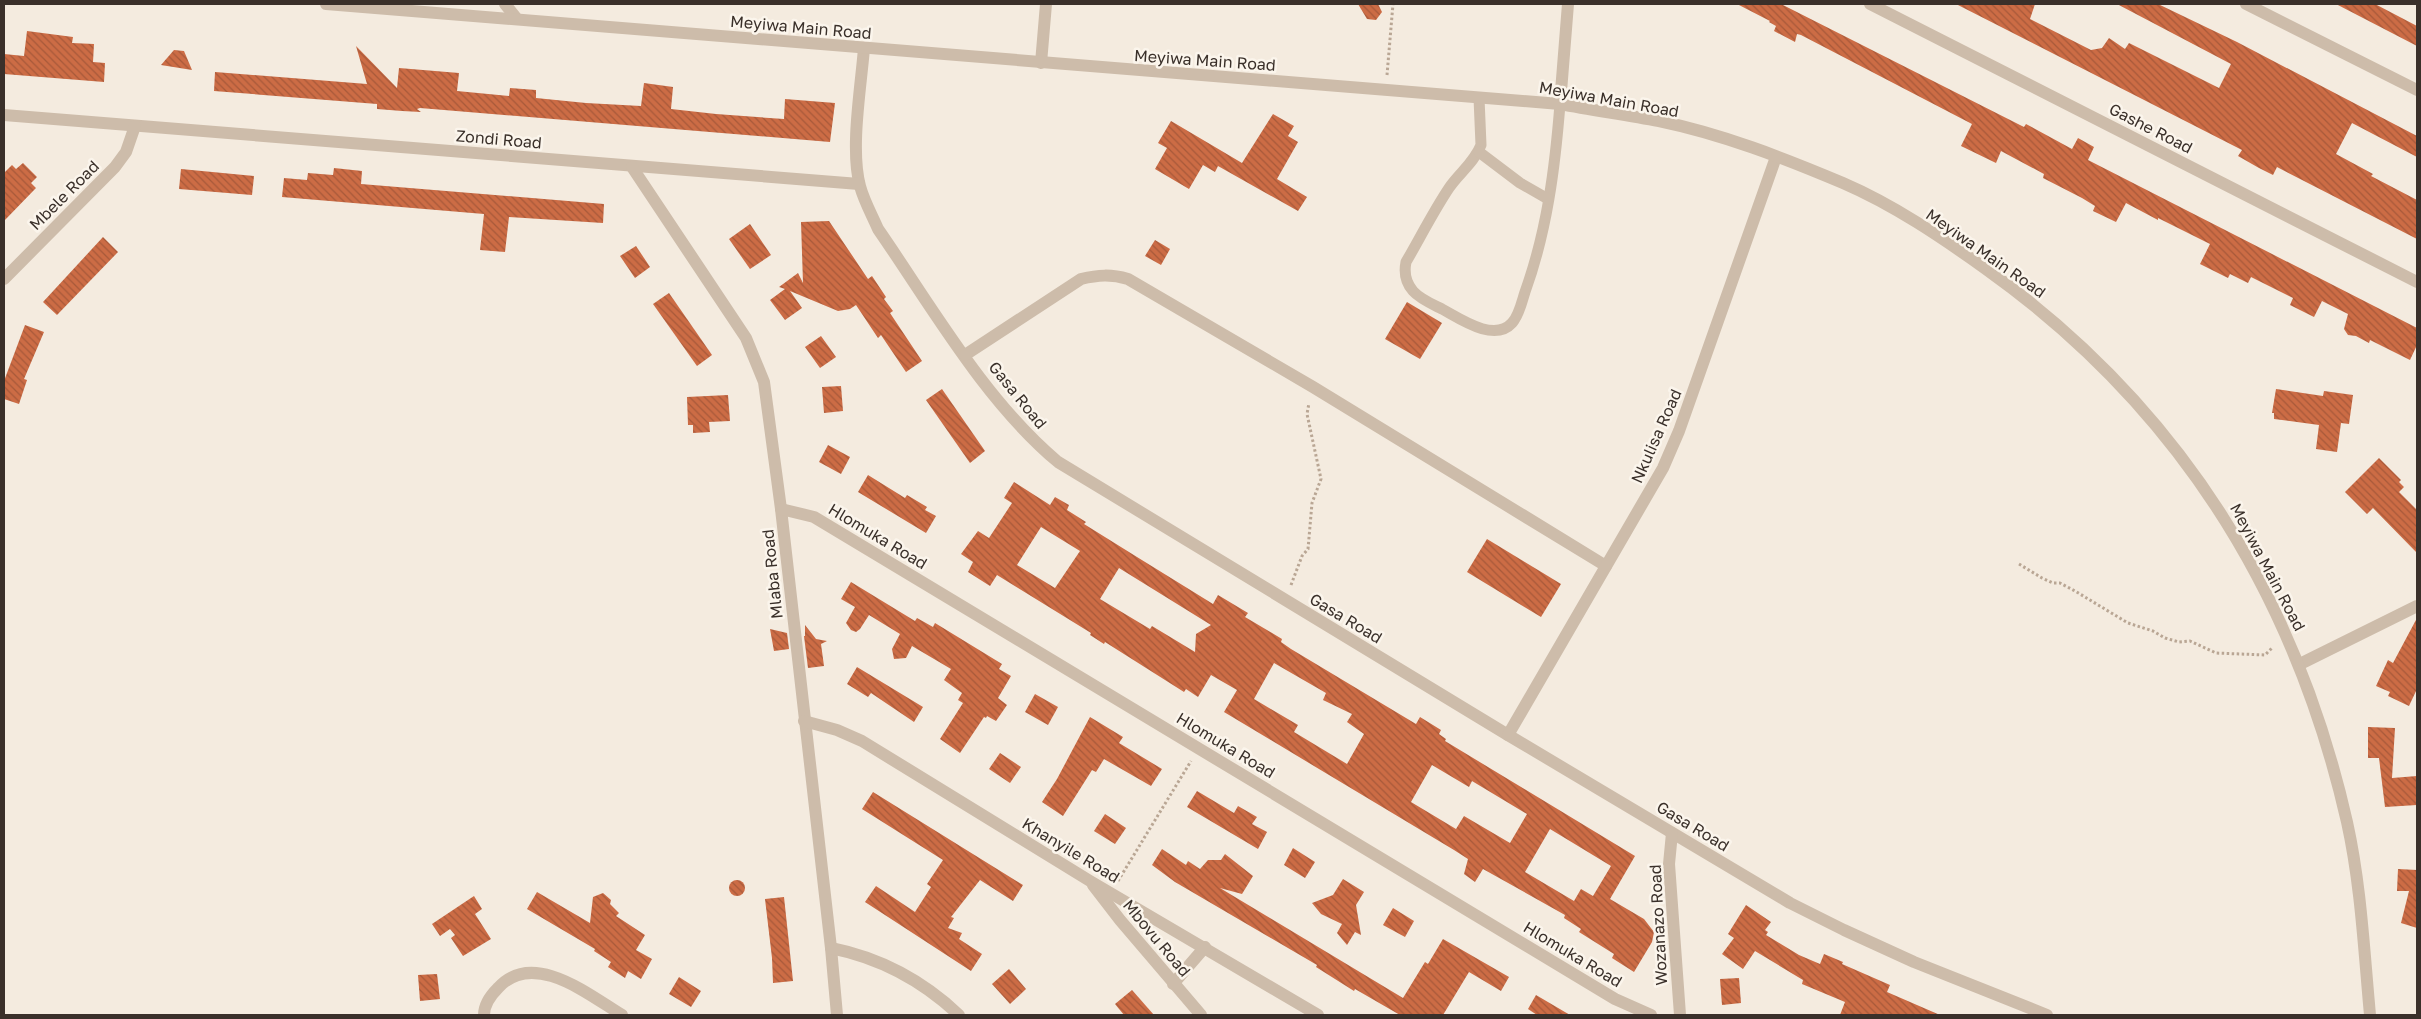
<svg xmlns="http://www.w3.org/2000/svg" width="2421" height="1019" font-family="'Golos Text',sans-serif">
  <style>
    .building { fill: url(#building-back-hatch); fill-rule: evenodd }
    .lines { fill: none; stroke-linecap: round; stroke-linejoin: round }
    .path { stroke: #b9a694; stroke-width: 3; stroke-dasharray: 2.5 2.5; stroke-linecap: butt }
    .service { stroke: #cdbcaa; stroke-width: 11 }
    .minor { stroke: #cdbcaa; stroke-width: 12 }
    .tertiary { stroke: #cdbcaa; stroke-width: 12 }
    .labels { text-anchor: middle; stroke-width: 5; stroke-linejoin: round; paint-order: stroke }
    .street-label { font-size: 16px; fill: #3a302a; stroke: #fbf5ec }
  </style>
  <defs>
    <pattern id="building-back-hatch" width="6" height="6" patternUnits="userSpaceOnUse" patternTransform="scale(1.25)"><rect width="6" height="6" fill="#cc6c45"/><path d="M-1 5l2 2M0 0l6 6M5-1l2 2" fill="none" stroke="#a7593a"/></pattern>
  </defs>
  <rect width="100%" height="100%" fill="#f4ebdf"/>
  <g class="building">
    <path d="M1358,4H1378L1382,12L1376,20L1367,19Z"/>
    <path d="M1737,4H1781L2018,124L2024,127L2026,124L2072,149L2078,138L2094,147L2088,160L2417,328V345L2410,360L2370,340L2369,343L2356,336L2348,335L2344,329L2348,314L2322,301L2314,317L2290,305L2293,298L2251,277L2248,283L2230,274L2228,278L2200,264L2210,244L2158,218V220L2126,203L2116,222L2093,211L2095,206L2082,198L2043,178L2044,174L2001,151L1996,163L1961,146L1972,124L1801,35L1797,34L1795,42L1774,31L1776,26L1769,22L1770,21Z"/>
    <path d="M1956,4H2035L2030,19L2091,50L2102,48L2109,38L2125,49L2129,43L2219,88L2231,64L2117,4H2158L2237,42L2417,136V157L2352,123L2336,154L2373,174L2371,176L2417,200V239L2277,167L2273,175L2259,168L2238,156L2242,150Z"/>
    <path d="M2336,4H2375L2417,26V46Z"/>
    <path d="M27,31L73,37L72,43L94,44L93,62L105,63L104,82L4,74V54L24,56Z"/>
    <path d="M356,46L397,88L399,68L459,73L457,91L509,96L510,88L536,90V98L586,103L641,106L644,83L673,87L671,109L716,114L784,119L785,99L835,103L830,142L420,108L417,109L421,112L402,111L377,109V104L214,91L215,72L367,84Z"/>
    <path d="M174,50L184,51L192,70L161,65Z"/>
    <path d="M1273,114L1294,126L1288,136L1298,142L1277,179L1307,197L1298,211L1218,166L1215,172L1203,165L1189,189L1155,169L1167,148L1158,143L1171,121L1242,163Z"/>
    <path d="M23,163L37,177L31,183L36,188L4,221V173L12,165L16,169Z"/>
    <path d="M334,168L362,171L361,184L604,204L603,223L509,217L505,252L480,250L484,214L282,197L284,178L307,180L308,173L333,175Z"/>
    <path d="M181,169L254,176L252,195L179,189Z"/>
    <path d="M829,221L868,279L872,276L886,297L884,299L893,311L890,313L922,361L906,372L881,335L878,338L856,305L850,309L838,311L790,291L802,308L785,320L770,300L785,289L779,287L798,273L803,283L801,222Z"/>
    <path d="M750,224L771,255L750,269L729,239Z"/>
    <path d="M103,237L118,252L57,315L43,302Z"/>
    <path d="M1155,240L1170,249L1161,265L1145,256Z"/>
    <path d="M636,246L650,267L635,278L620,256Z"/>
    <path d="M669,293L712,355L697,366L653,304Z"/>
    <path d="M1407,302L1442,323L1420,359L1385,339Z"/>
    <path d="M25,325L44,332L24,379L27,380L19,404L4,399V381Z"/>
    <path d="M821,336L836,357L820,368L805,347Z"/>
    <path d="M841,386L843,411L824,413L822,387Z"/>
    <path d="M942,389L985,451L970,463L926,400Z"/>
    <path d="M2276,389L2323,396L2324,391L2353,395L2349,424L2341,423L2337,452L2316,449L2319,425L2274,419V413H2272Z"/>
    <path d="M728,395L730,421L709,422L710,432L693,433V425H688L687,397Z"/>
    <path d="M828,445L850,457L841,474L819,462Z"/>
    <path d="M2379,458L2401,480L2399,482L2404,487L2399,492L2417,510V553L2373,508L2367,514L2345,492Z"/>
    <path d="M868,475L905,498L907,495L927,507L925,510L936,516L926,533L858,492Z"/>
    <path d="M1014,482L1050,505L1055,497L1069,505L1067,510L1086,522L1084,524L1137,557L1213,604L1218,595L1248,613L1245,617L1282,639L1281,642L1291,649L1416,724L1420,717L1441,730L1439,734L1446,739L1445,741L1635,856L1610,899L1644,919L1654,932L1652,942L1634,972L1612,958L1614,954L1579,932L1581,929L1564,918L1565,915L1483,869L1475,882L1464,874L1468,859L1454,850L1224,712L1237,690L1211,675L1198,697L1186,689L1184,692L1105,642L1104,644L1090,635L1091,633L997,575L990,586L968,572L973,562L961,554L978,531L989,538L1012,503L1004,498ZM1041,527L1080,551L1055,588L1017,565ZM1119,568L1211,625L1196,634L1195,652L1152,626L1150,629L1100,599ZM1274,663L1326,693L1323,700L1352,714L1347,722L1364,734L1347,764L1294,732L1298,725L1254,699ZM1432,765L1469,787L1472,781L1527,814L1510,843L1464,816L1456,829L1411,802ZM1550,829L1611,866L1593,896L1581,889L1574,901L1525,872Z"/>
    <path d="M1487,539L1561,584L1541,617L1467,572Z"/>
    <path d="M851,582L915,621L917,618L933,627L935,623L1002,664L999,669L1011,676L998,698L1007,705L996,721L987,716L986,718L984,717L960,753L940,739L963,703L958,700L962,693L944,680L951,669L912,646L906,658L894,659L892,649L900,634L869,615L860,629L856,632L851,630L846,623L855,607L841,599Z"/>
    <path d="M2417,618V689L2409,706L2388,696L2390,692L2376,686L2388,660L2393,663Z"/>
    <path d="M805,625L816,639L827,641L821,644L824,666L808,668L804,636H805Z"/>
    <path d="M770,629L787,633L789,649L774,651Z"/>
    <path d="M857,667L923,707L914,722L871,693L868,697L847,684Z"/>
    <path d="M1035,694L1058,707L1048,725L1025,712Z"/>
    <path d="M1090,717L1123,737L1119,743L1162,769L1151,786L1104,759L1096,772L1092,770L1063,816L1042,802L1057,779Z"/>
    <path d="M2368,727L2395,728L2392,778L2417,776V805L2385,807L2379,758H2368Z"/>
    <path d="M1000,753L1021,767L1010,783L989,769Z"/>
    <path d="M1197,791L1234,813L1238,806L1257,817L1252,824L1267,832L1258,849L1187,807Z"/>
    <path d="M873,792L1023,885L1013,901L980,880L951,917L954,918L948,928L962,933L959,939L982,954L971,971L865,902L876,886L915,912L931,887L927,884L943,860L862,809Z"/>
    <path d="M1105,814L1126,828L1115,844L1094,831Z"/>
    <path d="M1293,848L1315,862L1305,878L1284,865Z"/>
    <path d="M1162,849L1186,865L1188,861L1200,869L1208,860H1221L1225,854L1253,876L1242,894L1220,888L1403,998L1425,962L1428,964L1443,939L1509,977L1501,991L1469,972L1443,1015H1400L1355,989L1354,991L1316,967L1317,965L1175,882L1152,865Z"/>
    <path d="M2398,869L2417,870V928L2401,923L2409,891H2397Z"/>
    <path d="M1343,879L1364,892L1356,905L1361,935L1355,932L1347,945L1337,933L1342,924L1321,914L1312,903L1333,895Z"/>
    <circle cx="737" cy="888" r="8"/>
    <path d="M537,892L590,923L593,897L603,893L611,900L610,904L619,913L616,916L645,935L636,950L652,959L641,979L628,971L625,978L608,967L611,962L594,951L595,949L527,909Z"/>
    <path d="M474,896L482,909L475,914L491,939L463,956L451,938L455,935L450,929L440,936L432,924Z"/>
    <path d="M784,897L793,981L773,983L772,958L765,899Z"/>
    <path d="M1746,905L1771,922L1765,930L1768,932L1766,935L1799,955L1820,964L1824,954L1843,962L1842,964L1890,985L1887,992L1940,1015H1840L1845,1002L1802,984L1803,980L1755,951L1743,969L1722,954L1734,938L1728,934Z"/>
    <path d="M1393,908L1414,921L1405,937L1383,925Z"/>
    <path d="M1009,969L1026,989L1010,1004L992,984Z"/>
    <path d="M437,974L440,999L420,1001L418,975Z"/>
    <path d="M679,977L701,991L691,1007L669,994Z"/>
    <path d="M1739,978L1741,1003L1722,1005L1720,979Z"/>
    <path d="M1132,990L1154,1015H1124L1115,1004Z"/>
    <path d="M1536,995L1570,1015H1537L1528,1009Z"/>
  </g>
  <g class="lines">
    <g class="path">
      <path d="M1387,75L1393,4"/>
      <path d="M2019,564L2042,578L2053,583H2060L2075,591L2128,623L2153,631L2165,638L2179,642L2190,641L2216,653L2265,655L2273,647"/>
      <path d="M1291,585L1302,556L1308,549L1312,503L1321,479L1307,414L1309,403"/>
      <path d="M1118,881L1191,761"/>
    </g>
    <g class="service">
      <path d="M1479,98L1481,145C1474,163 1459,173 1449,188C1433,212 1420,238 1406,262C1404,272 1406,283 1413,291C1420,299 1432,304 1442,309C1459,318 1494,343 1512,323C1519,316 1522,301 1525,292C1547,231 1555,168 1560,104"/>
      <path d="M1479,152L1520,183L1548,199"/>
    </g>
    <g class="minor">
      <path d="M505,4L517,19"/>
      <path d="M1870,4L2417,282"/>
      <path d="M2246,4L2417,90"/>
      <path d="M864,48C861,87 850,149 860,186C864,201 872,215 878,229C932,307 985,401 1058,462L1508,735L1790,903L1844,930L1914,962L2047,1015"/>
      <path d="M1041,63L1046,4"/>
      <path d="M1560,104L1568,4"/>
      <path d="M4,115L859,184"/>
      <path d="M632,167L746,338L764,382L781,509L831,948L837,1015"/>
      <path d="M4,279L115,167L126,152L135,126"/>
      <path d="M965,355L1081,279C1098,275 1111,274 1128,279L1313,387L1606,566"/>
      <path d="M781,509L814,517L1615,999L1651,1015"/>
      <path d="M2300,664L2417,606"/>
      <path d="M804,721L837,730L862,741L1090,881L1318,1015"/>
      <path d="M1508,735L1663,468L1679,431L1776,157"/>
      <path d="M1672,833L1669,864L1680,1015"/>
      <path d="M1093,885L1120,920L1201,1015"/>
      <path d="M831,948C881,958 922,980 959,1015"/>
      <path d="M1173,984L1205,947"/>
      <path d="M484,1015C484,1005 491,995 498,988C533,949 589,995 622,1015"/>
    </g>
    <path class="tertiary" d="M326,4L1560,104C1593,110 1626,115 1659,121C1722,134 1784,158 1843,183C1894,205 1941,237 1986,269C2178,406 2295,593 2347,822C2361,885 2364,951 2370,1015"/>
  </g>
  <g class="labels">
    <g class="street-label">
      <text transform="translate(801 27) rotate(5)" y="6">Meyiwa Main Road</text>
      <text transform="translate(1205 60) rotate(4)" y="6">Meyiwa Main Road</text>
      <text transform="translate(1609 99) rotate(10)" y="6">Meyiwa Main Road</text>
      <text transform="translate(2151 128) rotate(27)" y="6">Gashe Road</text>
      <text transform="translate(499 139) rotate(5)" y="6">Zondi Road</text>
      <text transform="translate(64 195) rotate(-45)" y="6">Mbele Road</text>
      <text transform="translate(1986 253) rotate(35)" y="6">Meyiwa Main Road</text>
      <text transform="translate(1018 395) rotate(51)" y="6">Gasa Road</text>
      <text transform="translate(1656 436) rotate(-66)" y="6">Nkulisa Road</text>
      <text transform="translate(878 536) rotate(31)" y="6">Hlomuka Road</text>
      <text transform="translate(2268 567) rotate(62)" y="6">Meyiwa Main Road</text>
      <text transform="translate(772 574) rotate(-96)" y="6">Mlaba Road</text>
      <text transform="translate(1346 618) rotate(31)" y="6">Gasa Road</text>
      <text transform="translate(1226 745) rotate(31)" y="6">Hlomuka Road</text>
      <text transform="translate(1693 826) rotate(31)" y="6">Gasa Road</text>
      <text transform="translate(1071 850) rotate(31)" y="6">Khanyile Road</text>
      <text transform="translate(1658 925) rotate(-93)" y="6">Wozanazo Road</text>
      <text transform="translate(1157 938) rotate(50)" y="6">Mbovu Road</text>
      <text transform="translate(1573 954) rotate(31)" y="6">Hlomuka Road</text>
    </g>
  </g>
  <rect width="2421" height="1019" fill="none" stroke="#3a302a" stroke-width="10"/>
</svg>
